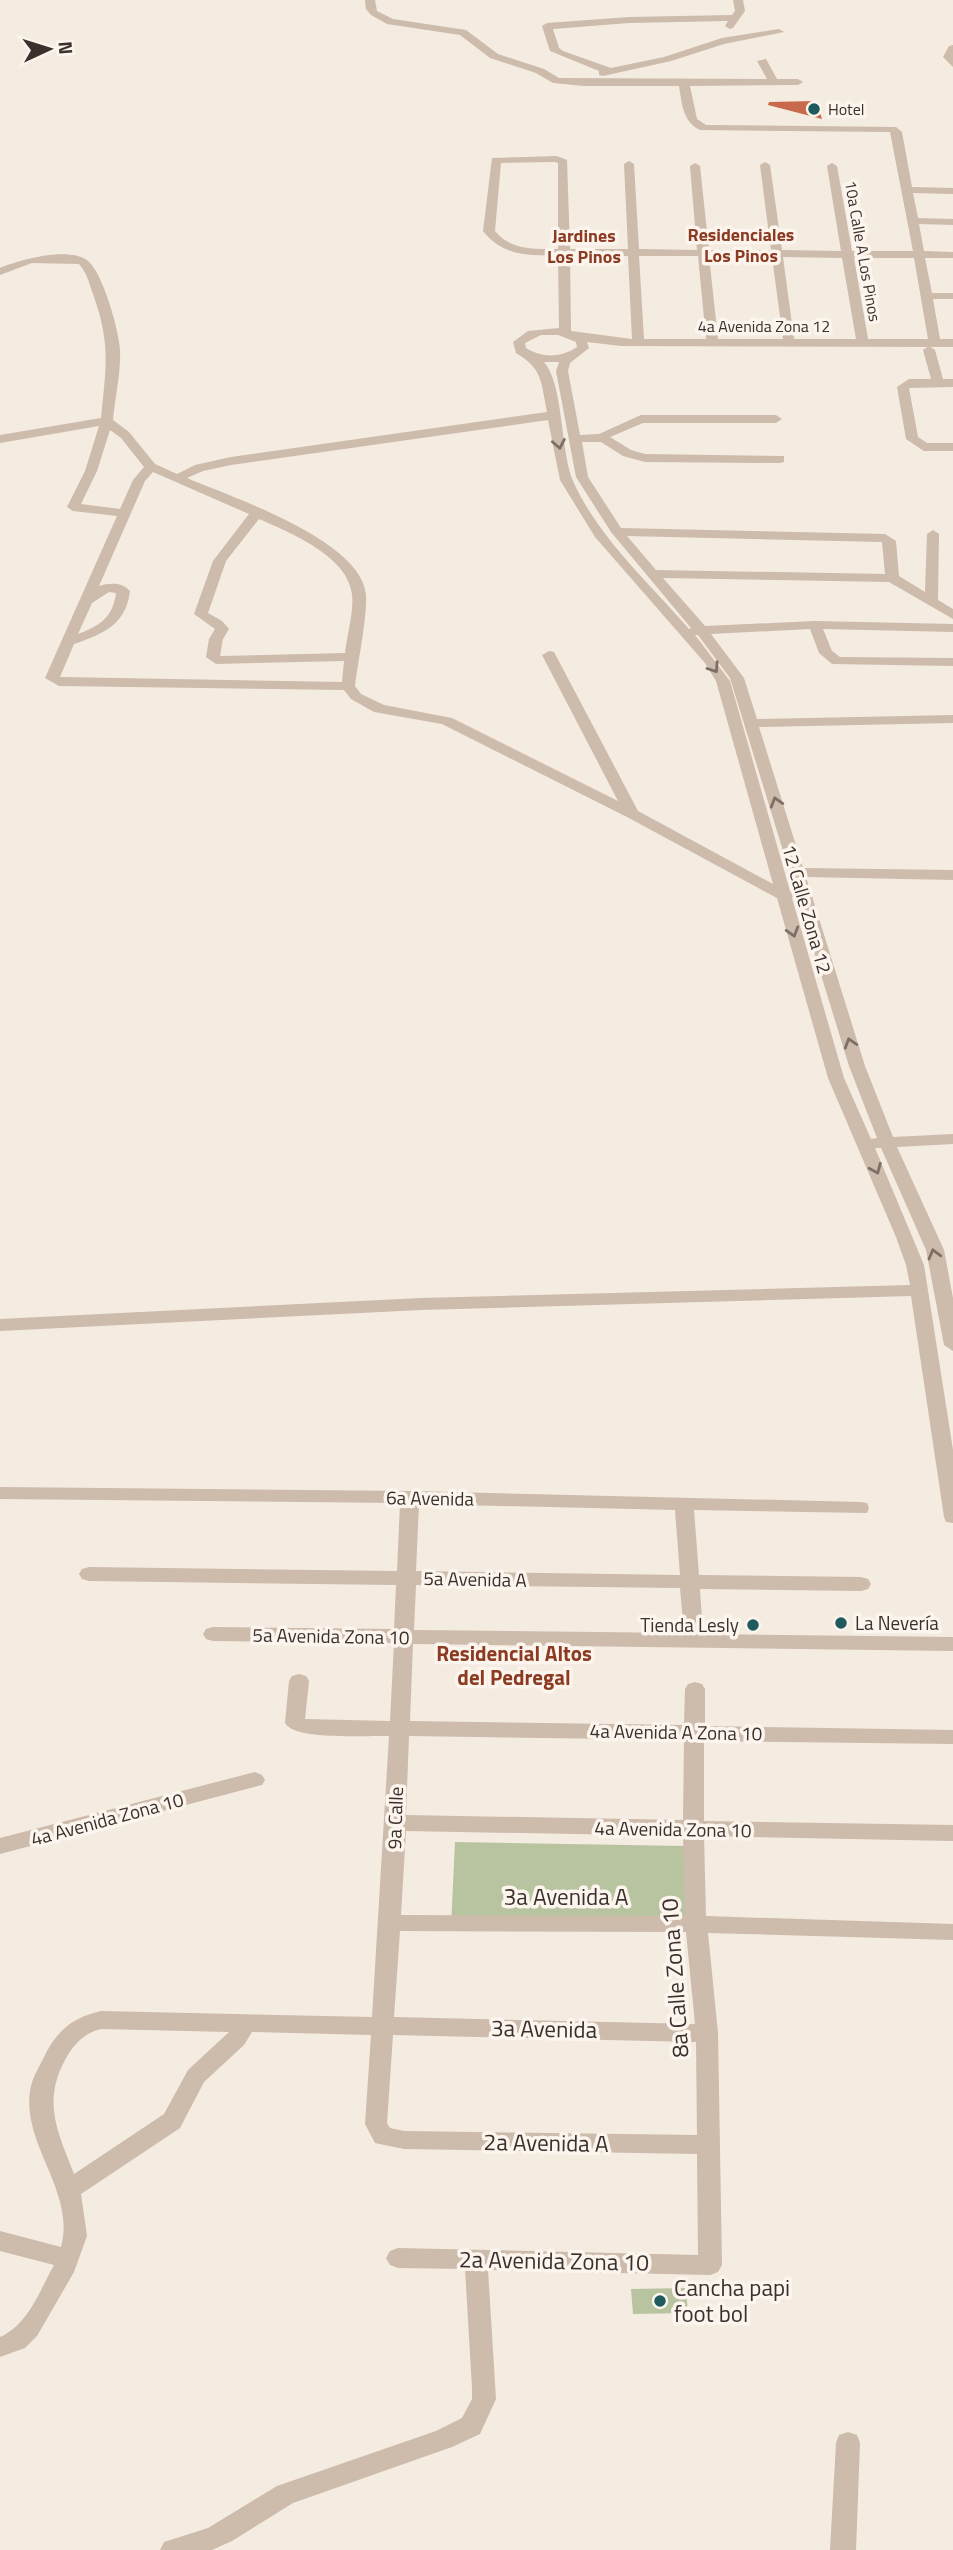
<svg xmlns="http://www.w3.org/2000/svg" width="953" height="2550" font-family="'Titillium Web',sans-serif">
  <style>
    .green { fill: #b8c4a0 }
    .building { fill: #c8694b }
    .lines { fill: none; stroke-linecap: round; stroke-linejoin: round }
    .minor { fill: #cdbbac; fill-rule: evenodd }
    .oneway { stroke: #7d6f65 }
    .poi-dot { fill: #1f5a5e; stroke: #fbf5ee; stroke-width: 2.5 }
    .labels { text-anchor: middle; stroke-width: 7; stroke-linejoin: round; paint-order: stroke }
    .far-poi-label { font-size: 16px; fill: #3b302b; stroke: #fbf5ee; text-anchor: start }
    .far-street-label { font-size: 16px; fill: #3b302b; stroke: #fbf5ee }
    .far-neighbourhood-label { font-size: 18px; font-weight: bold; fill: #8c3b22; stroke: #fbf5ee }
    .street-label { font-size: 19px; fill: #3b302b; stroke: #fbf5ee }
    .poi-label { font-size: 19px; fill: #3b302b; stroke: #fbf5ee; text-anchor: start }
    .neighbourhood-label { font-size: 21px; font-weight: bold; fill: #8c3b22; stroke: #fbf5ee }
    .near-street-label { font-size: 23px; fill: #3b302b; stroke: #fbf5ee }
    .near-poi-label { font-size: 23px; fill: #3b302b; stroke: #fbf5ee; text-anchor: start }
  </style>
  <rect width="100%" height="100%" fill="#f4ebe1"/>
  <g class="green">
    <path d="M455,1842L686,1846L688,1931L451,1927Z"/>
    <path d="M686,2288L688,2313L633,2314L631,2289Z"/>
  </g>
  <path class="building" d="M816,101L822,119L768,105L769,102Z"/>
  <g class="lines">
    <g class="minor">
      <path d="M365,0H375L377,11L393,19L466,30L498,54L544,69L559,78L767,79L757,61L766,59L777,79H798L803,82L798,85L690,86L697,119L706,125L896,127L902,132L912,187L953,188V194L913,193L918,218L953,219V225L919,224L924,251L953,252V258H925L932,293H953V299H933L940,339H953V347L621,346L587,342L589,348L570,363L568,371L580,435L599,434L641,415H776L782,419L776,423H643L610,437L631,450L645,454L784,456V462L780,463L645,462L623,456L601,442H582L588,477L621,528L885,534L896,541L899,576L925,592L927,534L933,530L939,534L938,600L953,609V619L889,582L663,578L705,626L815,621L953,624V632L823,629L832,651L840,657L953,658V666L832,664L819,653L810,629L711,634L744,678L757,719L953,715V723L759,727L803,868L953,870V880L806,877L865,1066L893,1137L953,1134V1144L897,1147L944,1250L953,1298V1351L944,1345L926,1250L881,1148H875L924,1265L953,1450V1523L946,1522L944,1517L911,1296L421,1310L0,1331V1319L421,1298L910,1285L906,1265L896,1237L828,1078L777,898L627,817L442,724L374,712L351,699L344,690L59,686L45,678L117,516L73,511L67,507L85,471L99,426L0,443V435L101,418C106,367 111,344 93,294C89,283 87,273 79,264L32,263L0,275V268C20,260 69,246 88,261C103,273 119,331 120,350C121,373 115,397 113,420L129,432L155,464L177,474L195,465L231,457L547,412C541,382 543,369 516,353L513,342L528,331L559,328L558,255C530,256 502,256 483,231L492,158L557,156L567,160L570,249H628L624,164L629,161L634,164L639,249L697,250L690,166L695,163L700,166L709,250H771L760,165L765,162L770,165L782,250L841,251L827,166L832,163L837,166L852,251H913L890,132L700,130C682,121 682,103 679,86H584L553,83L536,73L490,58L460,35L387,24L371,15L366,9ZM555,162L558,163V249C535,249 511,251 495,231L501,163ZM570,255L628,256L632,339L571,331ZM639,256H698L706,339H644ZM709,256L772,257L783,339H718ZM783,257L842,258L856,339H794ZM854,258H914L928,339H868ZM541,335H558L576,342L577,347C561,358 542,358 526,348L525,343ZM544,362H559L556,371L576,477L611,532L691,628L689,629C649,583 598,537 573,481C560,451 564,385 544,362ZM548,420L560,480L595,537L705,663L716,681L773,884L638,811L554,652L549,651L542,655L618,801L452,718L384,705L361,694L355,686C358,661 367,619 366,595C362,540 231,497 187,478L203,471L231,465ZM110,430L121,438L144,467L133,480L120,509L81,504L97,471ZM153,472L249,514L213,561L194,614L215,629L209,639L206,657L216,664L344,661L342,682L60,677L74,644C103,634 126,625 130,591C121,582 110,583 99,586L145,481ZM259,519C289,532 348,556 352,594C354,612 347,635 345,653L220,656L223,639L229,629L222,621L208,613L226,561ZM627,536L882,542L885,574L656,570ZM109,592L116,593C113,617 100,626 78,634L92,603ZM695,635H698L730,678L849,1066L877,1138L871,1139L844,1078L792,898L795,895L790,891L730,681Z"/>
      <path d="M733,0H743L745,11L733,28L730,29L725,26L728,21L629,23L553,29L559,48L563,51L611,68L664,57L722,38L779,29L784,32L724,44L671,61L603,76L599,75V71L550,51L542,26L547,23L629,17L732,15L735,11Z"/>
      <path d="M953,45V67L943,57L949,46Z"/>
      <path d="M929,346L935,350L943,379H953V387L909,388L918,437L927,443H953V451H924L906,439L897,387L909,379H931L923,350Z"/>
      <path d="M0,1487L410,1491L860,1502L867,1503L869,1508L867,1513L694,1510L699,1575L861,1577L868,1579L871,1584L868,1589L861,1591L700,1589L703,1634L953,1637V1651L413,1644L410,1721L684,1725L685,1689L688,1684L695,1682L702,1684L705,1689V1726L953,1730V1744L704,1741V1821L953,1825V1841L704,1836L706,1916L953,1924V1940L708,1933L718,2033L722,2265L718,2272L710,2275L488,2270L496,2399L480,2434L452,2447L293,2503L232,2541L212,2550H160L164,2542L208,2528L277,2486L436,2431L462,2418L472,2399V2388L465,2269L398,2268L390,2265L386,2258L390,2251L398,2248L698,2255L697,2154L404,2149L375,2143L365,2124L371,2035L252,2032L244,2045L204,2082L180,2128L81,2194L87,2236L74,2272L37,2336L25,2348L0,2357V2337C28,2325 40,2290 54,2265L0,2251V2231L61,2247C76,2192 22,2145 30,2091C32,2077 41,2064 47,2051C60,2028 75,2017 101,2011L372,2017L389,1736C368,1735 295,1741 285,1723L289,1681L292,1676L299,1674L306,1676L309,1681L305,1719L390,1721L394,1643L213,1641L206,1639L203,1634L206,1629L213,1627L394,1629L396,1585L89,1581L82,1579L79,1574L82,1569L89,1567L397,1571L400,1503L0,1499ZM419,1504L675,1510L680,1575L416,1571ZM416,1585L680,1588L684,1633L414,1630ZM409,1736L684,1740L683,1820L406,1815ZM406,1831L683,1836L685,1916L401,1915ZM400,1931L686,1932L695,2024L394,2017ZM101,2029L229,2032L188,2070L164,2114L74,2174C58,2132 42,2103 65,2060C73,2045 84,2033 101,2029ZM393,2035L696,2042L697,2135L404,2131L390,2128L387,2123Z"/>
      <path d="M255,1772L262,1775L265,1780L262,1785L0,1854V1838Z"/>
      <path d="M848,2432L857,2435L860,2443L856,2550H830L836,2443L839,2435Z"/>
    </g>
  </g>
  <defs><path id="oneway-chevron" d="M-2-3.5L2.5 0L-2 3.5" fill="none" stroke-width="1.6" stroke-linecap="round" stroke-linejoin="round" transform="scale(1.75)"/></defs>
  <g class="oneway">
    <use href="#oneway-chevron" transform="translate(559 444) rotate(79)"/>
    <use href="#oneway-chevron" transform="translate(714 668) rotate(56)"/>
    <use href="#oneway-chevron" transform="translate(776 802) rotate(-107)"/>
    <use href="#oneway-chevron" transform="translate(793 932) rotate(73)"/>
    <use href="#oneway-chevron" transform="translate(850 1043) rotate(-107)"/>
    <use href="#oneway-chevron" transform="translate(876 1169) rotate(67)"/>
    <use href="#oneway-chevron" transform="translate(934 1254) rotate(-105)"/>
  </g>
  <g class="poi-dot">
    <circle cx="814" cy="109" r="7"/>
    <circle cx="841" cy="1623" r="7"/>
    <circle cx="753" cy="1625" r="7"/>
    <circle cx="660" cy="2301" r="7"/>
  </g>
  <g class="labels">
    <g class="far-poi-label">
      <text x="828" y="115">Hotel</text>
    </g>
    <g class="far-street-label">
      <text transform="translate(863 251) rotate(80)" y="6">10a Calle A Los Pinos</text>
      <text x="764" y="332">4a Avenida Zona 12</text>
    </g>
    <g class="far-neighbourhood-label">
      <text x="741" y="241">Residenciales<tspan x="741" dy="21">Los Pinos</tspan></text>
      <text x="584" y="242">Jardines<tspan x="584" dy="21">Los Pinos</tspan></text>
    </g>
    <g class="street-label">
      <text transform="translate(807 909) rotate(74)" y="7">12 Calle Zona 12</text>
      <text transform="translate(430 1498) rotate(1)" y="7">6a Avenida</text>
      <text transform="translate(475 1579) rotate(1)" y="7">5a Avenida A</text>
      <text transform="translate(331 1636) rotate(1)" y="7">5a Avenida Zona 10</text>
      <text transform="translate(676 1732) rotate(1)" y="7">4a Avenida A Zona 10</text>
      <text transform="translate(395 1818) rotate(-88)" y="7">9a Calle</text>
      <text transform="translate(107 1819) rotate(-15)" y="7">4a Avenida Zona 10</text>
      <text transform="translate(673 1829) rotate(1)" y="7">4a Avenida Zona 10</text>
    </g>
    <g class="poi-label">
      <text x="855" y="1630">La Nevería</text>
      <text x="739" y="1632" text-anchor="end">Tienda Lesly</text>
    </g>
    <g class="neighbourhood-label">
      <text x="514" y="1661">Residencial Altos<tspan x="514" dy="24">del Pedregal</tspan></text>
    </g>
    <g class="near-street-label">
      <text x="566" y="1905">3a Avenida A</text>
      <text transform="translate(675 1978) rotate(-94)" y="8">8a Calle Zona 10</text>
      <text transform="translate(544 2029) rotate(1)" y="8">3a Avenida</text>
      <text transform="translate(546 2143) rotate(1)" y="8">2a Avenida A</text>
      <text transform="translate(554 2261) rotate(1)" y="8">2a Avenida Zona 10</text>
    </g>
    <g class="near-poi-label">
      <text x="674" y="2296">Cancha papi<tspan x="674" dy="26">foot bol</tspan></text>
    </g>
  </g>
  <g transform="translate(49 49) rotate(86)" stroke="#fbf5ee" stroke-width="5" paint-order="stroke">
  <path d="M0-5L12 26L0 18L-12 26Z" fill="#3b302b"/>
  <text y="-10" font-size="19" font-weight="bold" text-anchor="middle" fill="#3b302b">N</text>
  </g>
</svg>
